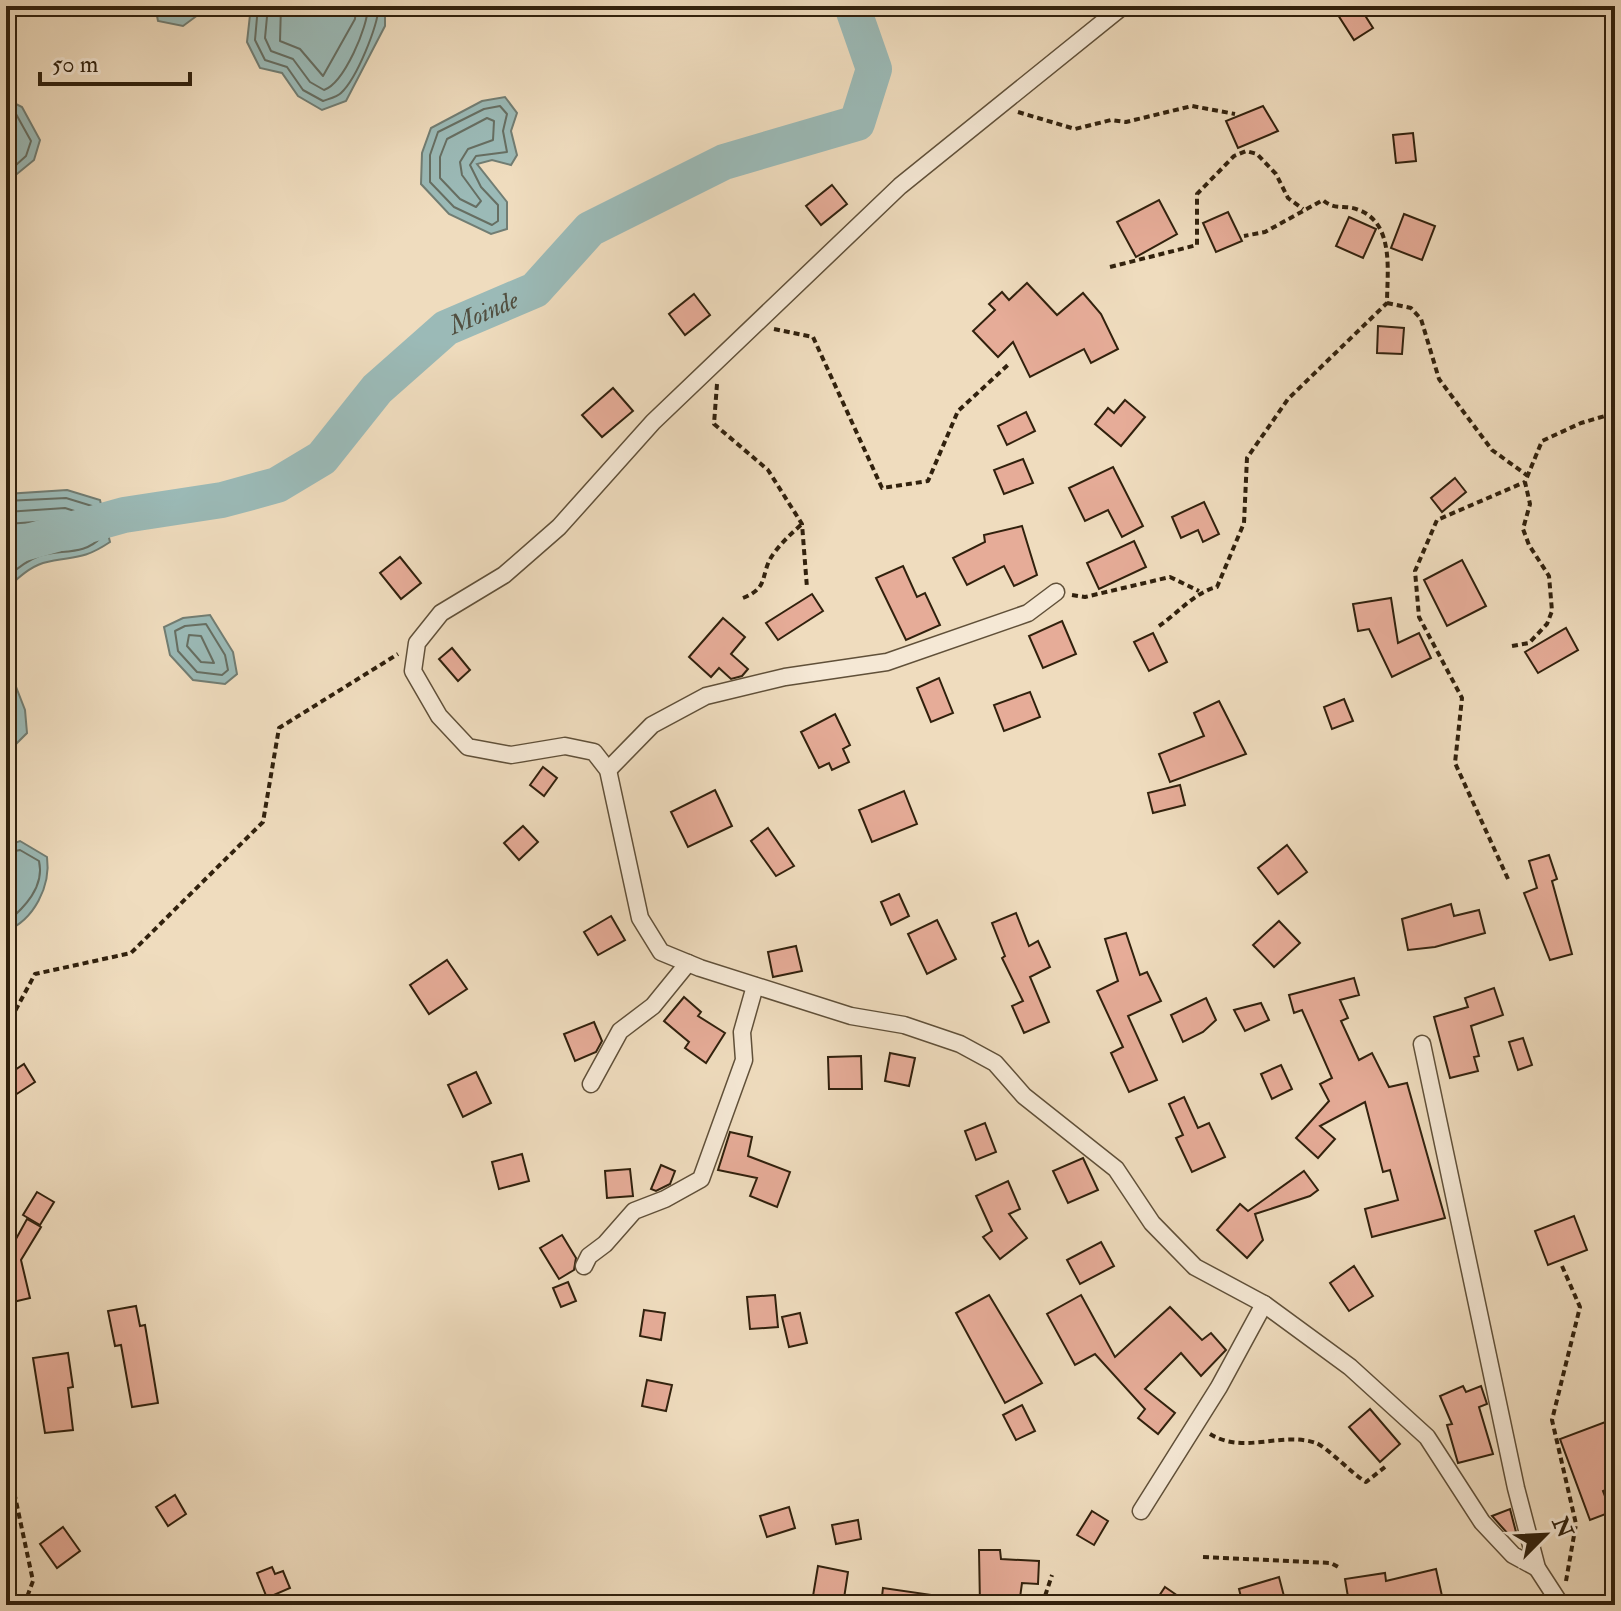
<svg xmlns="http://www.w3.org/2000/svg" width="1621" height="1611" font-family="'IM FELL Double Pica',serif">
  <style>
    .water { fill: #9bbab7; stroke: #717d73; stroke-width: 2 }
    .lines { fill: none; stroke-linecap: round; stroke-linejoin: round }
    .shore { stroke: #666e62; stroke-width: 2 }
    .river { stroke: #9bbab7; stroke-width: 36 }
    .building { fill: #e6ac98; stroke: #31210d; stroke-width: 2 }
    .minor-casing { stroke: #605039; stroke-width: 19 }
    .path { stroke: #31210d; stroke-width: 4; stroke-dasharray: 6 4; stroke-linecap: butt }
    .minor { stroke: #f5e8d5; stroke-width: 16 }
    .labels { text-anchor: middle; stroke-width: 6; stroke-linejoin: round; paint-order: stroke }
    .water-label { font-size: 26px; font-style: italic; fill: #514f40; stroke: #f5e8d5 }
  </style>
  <rect width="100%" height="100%" fill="#efdcbe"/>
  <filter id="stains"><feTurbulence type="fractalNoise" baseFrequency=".0025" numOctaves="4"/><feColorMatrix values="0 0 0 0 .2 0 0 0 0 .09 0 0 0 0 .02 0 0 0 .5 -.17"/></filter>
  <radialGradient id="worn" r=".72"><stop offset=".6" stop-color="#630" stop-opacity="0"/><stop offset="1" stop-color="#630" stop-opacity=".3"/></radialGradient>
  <g class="water">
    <path d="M155,6H200L202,12L183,26L158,21Z"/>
    <path d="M251,6H385V26L346,101L322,110L298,96L282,73L260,68L247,42Z"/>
    <path d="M505,97L517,113L511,131L517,155L511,165L492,160L477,164L507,202V229L491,234L449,214L421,184L422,153L431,128L482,101Z"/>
    <path d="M6,99L22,107L40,140L34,160L6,183Z"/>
    <path d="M67,490L100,500L110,542C80,562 73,555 43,563C28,568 17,579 6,589V494Z"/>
    <path d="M210,615L233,652L237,674L225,684L193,680L170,655L164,627L183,618Z"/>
    <path d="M6,661L25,710L27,733L6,754Z"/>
    <path d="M20,841L47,857C51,886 34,920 6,931V846Z"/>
  </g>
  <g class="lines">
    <g class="shore">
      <path d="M258,6L255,40L265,60L287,67L303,90L323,101C328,99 337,97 341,93C357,78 377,28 379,6"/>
      <path d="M268,6L265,38L271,51L293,59L310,82L324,90C344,83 368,27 368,6"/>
      <path d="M281,6L280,41L300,49L323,76L355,19L356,6"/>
      <path d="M500,106L507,114L503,131L507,152L476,156L470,165L481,187L498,205V221L492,225L454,207L430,182V155L438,132L484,109Z"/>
      <path d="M6,108L16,114L31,141L26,156L6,174"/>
      <path d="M487,118L494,121L493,140L468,149L460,162L462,175L481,201L476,207L460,199L440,178V157L447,139Z"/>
      <path d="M6,501L66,498L92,506L101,537C85,556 60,549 39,556C26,561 16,569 6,578"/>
      <path d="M6,512L65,508L84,514L89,532C75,550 32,540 6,564"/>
      <path d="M6,524L64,520L73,526L62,532L35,535L6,548"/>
      <path d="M206,624L225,655L228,670L222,675L197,672L178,651L175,631L185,626Z"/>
      <path d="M189,635L201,636L214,663L201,662L187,646Z"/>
      <path d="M6,853L20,850L39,861C45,887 24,908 6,923"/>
    </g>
    <path class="river" id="s1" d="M6,548L124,515L222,500L277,485L322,458L377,389L446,328L535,290L590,229L724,162L857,123L874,69L852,6"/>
  </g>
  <g class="building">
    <path d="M1352,6H1359L1373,28L1354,40L1338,15Z"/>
    <path d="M1263,106L1278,131L1238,148L1226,121Z"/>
    <path d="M1413,133L1416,161L1396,163L1393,135Z"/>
    <path d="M832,185L847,204L821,225L806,206Z"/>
    <path d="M1159,200L1177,234L1136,257L1117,222Z"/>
    <path d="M1228,212L1242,241L1216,252L1203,223Z"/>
    <path d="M1404,214L1435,226L1422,260L1391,248Z"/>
    <path d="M1349,217L1376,229L1363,258L1336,246Z"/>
    <path d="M1027,283L1057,315L1083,293L1101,314L1118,349L1091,363L1084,349L1030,377L1013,342L998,357L973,331L995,310L989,304L1002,292L1009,300Z"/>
    <path d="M694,294L710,315L685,335L669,314Z"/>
    <path d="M1378,326L1404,328L1402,354L1377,353Z"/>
    <path d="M613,388L633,411L602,437L582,415Z"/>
    <path d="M1125,400L1145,417L1121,446L1095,424L1108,408L1114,413Z"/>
    <path d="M1026,412L1035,431L1007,445L998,426Z"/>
    <path d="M1023,459L1033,483L1004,494L994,470Z"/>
    <path d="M1113,467L1143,526L1122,537L1108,510L1085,521L1069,488Z"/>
    <path d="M1455,478L1466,492L1442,512L1431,498Z"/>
    <path d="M1204,502L1219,534L1203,542L1198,530L1181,538L1172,517Z"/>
    <path d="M1022,526L1037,575L1014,586L1004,566L967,585L953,558L985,542L984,535Z"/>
    <path d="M1134,541L1146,567L1099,589L1087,563Z"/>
    <path d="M400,557L421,583L401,599L380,573Z"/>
    <path d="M1462,560L1486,606L1447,626L1424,580Z"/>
    <path d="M903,566L917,597L925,593L940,625L906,640L876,578Z"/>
    <path d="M812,594L823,611L778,640L766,623Z"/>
    <path d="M1391,598L1398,643L1419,633L1431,658L1392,677L1369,629L1358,631L1353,604Z"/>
    <path d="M723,618L745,637L731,654L748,669L742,676L731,679L719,668L711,677L689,657Z"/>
    <path d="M1062,621L1076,654L1043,668L1029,636Z"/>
    <path d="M1566,628L1578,650L1538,673L1525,652Z"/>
    <path d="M1153,633L1167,662L1149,671L1134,642Z"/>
    <path d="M452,648L470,670L458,681L439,659Z"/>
    <path d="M939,678L953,713L931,722L917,688Z"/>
    <path d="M1030,692L1040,717L1004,731L994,705Z"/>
    <path d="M1344,699L1353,721L1332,729L1324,707Z"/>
    <path d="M1219,701L1246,754L1170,782L1159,754L1204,736L1194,713Z"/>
    <path d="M835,714L850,745L843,749L849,762L832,770L829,763L819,768L801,732Z"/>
    <path d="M543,767L557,778L544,796L530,785Z"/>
    <path d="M1180,785L1185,805L1153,813L1148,793Z"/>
    <path d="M715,790L732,826L688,847L671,812Z"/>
    <path d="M904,791L917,824L872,842L859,810Z"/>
    <path d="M523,826L538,842L519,860L504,843Z"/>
    <path d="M768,828L794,866L776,876L751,841Z"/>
    <path d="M1287,845L1307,872L1278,894L1258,868Z"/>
    <path d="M1549,855L1557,879L1552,881L1572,954L1550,960L1524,893L1537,888L1529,861Z"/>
    <path d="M899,894L909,916L891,925L881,902Z"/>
    <path d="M1451,904L1454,916L1479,910L1485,933L1435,947L1408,950L1402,919Z"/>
    <path d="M1016,913L1029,946L1038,941L1050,967L1030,977L1049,1022L1024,1033L1012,1006L1023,1001L1002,958L1005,956L992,923Z"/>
    <path d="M611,916L625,940L598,955L584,932Z"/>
    <path d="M937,920L956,959L927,974L908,934Z"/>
    <path d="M1279,921L1300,943L1274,967L1253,945Z"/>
    <path d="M1126,933L1140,975L1147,972L1161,1001L1128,1016L1157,1080L1129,1092L1111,1053L1123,1047L1097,991L1118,981L1105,939Z"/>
    <path d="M796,946L802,971L773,977L768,952Z"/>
    <path d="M447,960L467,989L429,1014L410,985Z"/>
    <path d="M1354,978L1359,995L1340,1000L1348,1018L1341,1021L1359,1060L1372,1053L1389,1087L1407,1083L1445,1218L1372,1237L1365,1209L1398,1200L1390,1170L1383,1172L1365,1102L1320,1126L1335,1139L1318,1158L1296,1138L1329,1101L1320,1084L1332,1078L1302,1010L1294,1013L1289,995Z"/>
    <path d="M1494,988L1503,1015L1471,1026L1479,1056L1474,1057L1478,1071L1450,1078L1434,1017L1468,1007L1465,998Z"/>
    <path d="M684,997L701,1012L698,1016L725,1033L706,1063L685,1048L689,1042L664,1021Z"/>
    <path d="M1206,998L1216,1020L1203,1032L1183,1042L1171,1015Z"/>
    <path d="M1261,1003L1269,1020L1245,1031L1234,1010Z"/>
    <path d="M594,1022L602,1041L596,1052L575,1061L564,1034Z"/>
    <path d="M1523,1038L1532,1065L1518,1070L1509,1042Z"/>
    <path d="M890,1053L915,1058L909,1086L885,1081Z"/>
    <path d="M861,1056L862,1089H829L828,1057Z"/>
    <path d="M24,1064L35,1082L6,1101V1076Z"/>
    <path d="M1281,1065L1292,1089L1272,1099L1261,1074Z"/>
    <path d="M476,1072L491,1103L463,1117L448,1085Z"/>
    <path d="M1184,1097L1198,1128L1209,1123L1225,1157L1192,1172L1176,1138L1183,1135L1169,1104Z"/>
    <path d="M985,1123L996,1152L976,1160L965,1131Z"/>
    <path d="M730,1132L752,1137L748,1156L790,1172L777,1207L750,1196L757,1178L718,1170Z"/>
    <path d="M522,1154L529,1181L499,1189L492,1162Z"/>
    <path d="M1083,1158L1098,1190L1068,1203L1053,1171Z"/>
    <path d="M661,1165L675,1171L670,1184L656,1191L651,1189Z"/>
    <path d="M630,1169L633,1196L607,1198L605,1171Z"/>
    <path d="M1304,1171L1318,1190L1310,1196L1255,1214L1263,1240L1247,1258L1217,1230L1240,1204L1248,1211Z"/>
    <path d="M1008,1181L1020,1209L1009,1214L1027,1238L1000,1259L983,1237L992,1231L976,1196Z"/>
    <path d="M37,1192L54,1202L40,1225L23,1215Z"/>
    <path d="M1574,1216L1587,1250L1548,1265L1535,1231Z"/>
    <path d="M27,1219L41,1227L21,1260L30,1298L13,1302L8,1282L6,1285V1226L12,1225L16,1239Z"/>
    <path d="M562,1235L576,1258L574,1270L559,1279L540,1248Z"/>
    <path d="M1101,1242L1114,1266L1080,1284L1067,1260Z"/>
    <path d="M1354,1266L1373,1296L1349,1311L1330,1283Z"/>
    <path d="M568,1282L576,1301L561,1307L553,1288Z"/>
    <path d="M775,1295L778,1327L750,1329L747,1297Z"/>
    <path d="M989,1295L1042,1383L1005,1403L956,1313Z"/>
    <path d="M1081,1295L1115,1357L1170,1307L1202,1340L1211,1333L1226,1350L1201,1376L1181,1353L1145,1389L1175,1413L1158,1434L1138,1418L1145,1409L1095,1354L1075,1365L1047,1314Z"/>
    <path d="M136,1306L140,1326L145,1325L158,1403L132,1407L121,1345L115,1346L108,1311Z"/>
    <path d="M644,1310L665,1313L661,1340L640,1336Z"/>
    <path d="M800,1313L807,1343L789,1347L782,1317Z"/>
    <path d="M68,1353L73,1387L68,1388L73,1430L45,1433L33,1358Z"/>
    <path d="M647,1380L672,1385L666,1411L642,1406Z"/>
    <path d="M1463,1386L1466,1392L1481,1386L1487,1404L1479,1407L1493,1454L1458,1463L1447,1425L1452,1424L1440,1396Z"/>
    <path d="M1022,1405L1035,1431L1016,1440L1003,1415Z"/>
    <path d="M1370,1409L1400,1444L1380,1462L1349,1427Z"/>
    <path d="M1608,1421L1615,1437V1486L1603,1491L1611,1512L1590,1520L1560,1439Z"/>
    <path d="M175,1495L186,1514L168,1526L156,1507Z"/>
    <path d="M789,1507L795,1528L767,1537L760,1516Z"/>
    <path d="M1510,1509L1516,1532L1509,1535L1492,1516Z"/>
    <path d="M1092,1511L1108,1521L1094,1545L1077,1535Z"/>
    <path d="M858,1520L861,1539L836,1544L832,1525Z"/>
    <path d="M63,1527L80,1551L57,1568L40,1544Z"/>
    <path d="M979,1550H1000L1001,1559L1039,1561L1038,1584L1022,1583L1019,1605H980Z"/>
    <path d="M818,1566L848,1572L843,1605L812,1602Z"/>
    <path d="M272,1567L275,1574L283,1571L290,1588L267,1598L257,1573Z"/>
    <path d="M1436,1569L1444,1605H1388L1387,1598L1349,1603L1345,1579L1385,1573L1386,1581Z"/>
    <path d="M1279,1577L1285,1600L1268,1605H1243L1239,1589Z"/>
    <path d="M1165,1587L1191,1605H1153Z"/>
    <path d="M883,1588L932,1595L931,1605H881Z"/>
  </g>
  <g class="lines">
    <g class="minor-casing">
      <g id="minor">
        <path d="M1123,6L900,186L653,422L559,527L504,575L441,613L417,643L413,671L439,716L468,747L511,755L565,746L594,752L608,770L640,918L661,952L700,968L851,1016L904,1025L960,1044L995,1063L1024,1096L1116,1169L1152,1223L1195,1267L1264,1304L1350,1367L1427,1437L1482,1522L1513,1555L1537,1568"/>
        <path d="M608,770L652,725L706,696L785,677L887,662L1028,613L1056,592"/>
        <path d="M1422,1044L1516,1488L1537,1568L1561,1605"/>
        <path d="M591,1084L620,1031L653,1006L688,963"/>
        <path d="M584,1266L589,1256L605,1244L634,1211L665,1199L701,1179L744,1060L742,1032L755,986"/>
        <path d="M1141,1511L1219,1387L1264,1304"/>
      </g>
    </g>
    <g class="path">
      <path d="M1018,112L1075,129L1111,120L1126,122L1192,106L1235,114"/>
      <path d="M1110,267L1197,245V194L1234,156L1246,151L1257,154L1276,174L1288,198L1303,209"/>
      <path d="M1387,303L1411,308L1421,319L1439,379L1492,450L1528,476"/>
      <path d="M774,329L813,337L882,488L928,481L958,411L1009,364"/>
      <path d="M717,384L714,424L768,470L802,524L807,588"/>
      <path d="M1072,595L1085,597L1170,577L1199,591"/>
      <path d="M743,598C771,587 759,573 774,553C782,542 792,533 802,524"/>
      <path d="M1159,626C1178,613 1195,592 1217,587L1244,523L1247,458L1288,399L1387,303C1387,273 1395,224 1359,210C1345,204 1335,211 1323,200L1265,232L1244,236"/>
      <path d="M1512,646L1529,643L1547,624L1552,611L1549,576L1529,545L1523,529L1530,504L1525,482L1542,441L1581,423L1615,413"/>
      <path d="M1508,879L1455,763L1462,698L1419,617L1415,571L1437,520L1525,482"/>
      <path d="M6,1028L35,974L131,953L263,822L279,728L398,654"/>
      <path d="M1562,1266L1580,1307L1552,1420L1576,1524L1566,1581"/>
      <path d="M1210,1434C1244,1455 1281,1431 1316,1443C1327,1447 1352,1474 1366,1482L1385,1467"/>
      <path d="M6,1454L33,1581L24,1605"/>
      <path d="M1203,1557L1331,1563L1340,1568"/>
      <path d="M1042,1605L1052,1575"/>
    </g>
    <use href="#minor" class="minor"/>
  </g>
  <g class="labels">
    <g class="water-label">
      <text dy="9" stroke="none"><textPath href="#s1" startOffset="552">Moinde</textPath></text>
    </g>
  </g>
  <rect width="1621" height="1611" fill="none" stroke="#efdcbe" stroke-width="32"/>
  <rect x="8" y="8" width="1605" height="1595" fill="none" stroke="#31210d" stroke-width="4"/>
  <rect x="16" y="16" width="1589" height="1579" fill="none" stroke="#31210d" stroke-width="2"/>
  <g transform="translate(1545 1535) rotate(66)" stroke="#f5e8d5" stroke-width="6" paint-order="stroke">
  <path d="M0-6L14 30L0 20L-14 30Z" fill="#31210d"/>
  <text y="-12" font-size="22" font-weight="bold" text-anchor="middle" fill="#31210d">N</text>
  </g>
  <path d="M40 72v12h150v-12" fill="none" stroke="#31210d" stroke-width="4"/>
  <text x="52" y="72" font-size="24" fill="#31210d" stroke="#f5e8d5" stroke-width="6" paint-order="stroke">50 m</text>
  <rect width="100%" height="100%" filter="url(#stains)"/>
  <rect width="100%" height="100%" fill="url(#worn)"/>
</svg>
